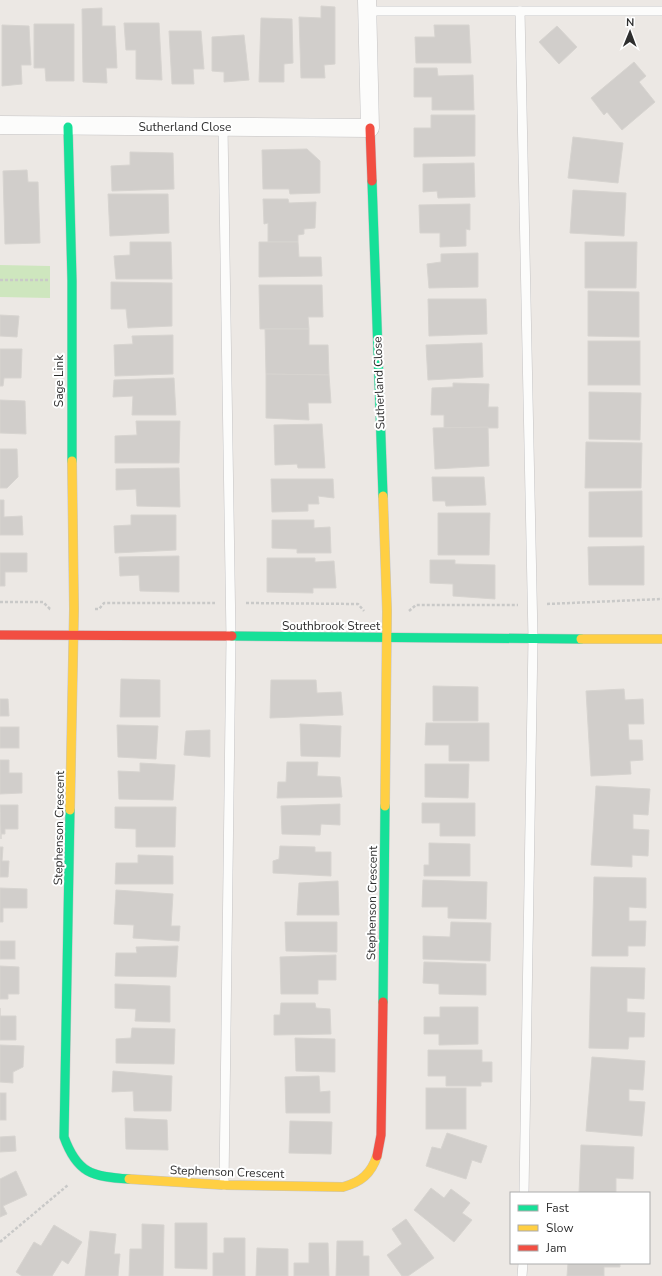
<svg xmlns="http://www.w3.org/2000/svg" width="662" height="1276" font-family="'Nunito Sans',sans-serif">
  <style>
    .green { fill: #cee6be }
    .building { fill: #d1cecb; stroke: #d7d4d0 }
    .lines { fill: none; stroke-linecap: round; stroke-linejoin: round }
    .lane-casing { stroke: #c5c4c5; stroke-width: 10 }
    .street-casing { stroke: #c5c4c5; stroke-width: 19 }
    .fast-casing { stroke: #c5c4c5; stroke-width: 10 }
    .slow-casing { stroke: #c5c4c5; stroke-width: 10 }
    .jam-casing { stroke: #c5c4c5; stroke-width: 10 }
    .path { stroke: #c9c9c8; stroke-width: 2.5; stroke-dasharray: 3 2; stroke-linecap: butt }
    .lane { stroke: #fcfcfb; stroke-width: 9 }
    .street { stroke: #fcfcfb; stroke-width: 18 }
    .fast { stroke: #16e098; stroke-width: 9 }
    .slow { stroke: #ffcf43; stroke-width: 9 }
    .jam { stroke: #f24e42; stroke-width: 9 }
    .labels { text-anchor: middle; stroke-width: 4; stroke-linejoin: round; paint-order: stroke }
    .street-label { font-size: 12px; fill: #2e2e2e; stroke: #fff }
  </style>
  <rect width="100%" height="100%" fill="#ece8e4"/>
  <path class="green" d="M0,265L50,266V298L0,297Z"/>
  <g class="building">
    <path d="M321,6L335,7V64L324,65L325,78H301L299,17L321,18Z"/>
    <path d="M102,8V26H115L117,68H106L107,83L83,82L82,9Z"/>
    <path d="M261,18L292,19L293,63L284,64V82H259Z"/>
    <path d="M124,23H159L162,80L136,79V50H126Z"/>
    <path d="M34,24H74V81H46L45,68H34Z"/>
    <path d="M2,25L29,26L31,65H21L22,84L2,86Z"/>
    <path d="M434,25H469L471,63H416L415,37H435Z"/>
    <path d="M557,26L577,47L559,64L539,42Z"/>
    <path d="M169,31H201L204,69H193L194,84H172Z"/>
    <path d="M244,35L249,80L224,82V72L212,71V37Z"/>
    <path d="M634,62L646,76L639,82L655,102L622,130L607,112L604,115L591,98Z"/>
    <path d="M414,68H437L438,76L473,75L474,110H432V97H414Z"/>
    <path d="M431,115H475V156L414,157V128H431Z"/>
    <path d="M573,137L623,143L618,183L568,178Z"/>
    <path d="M307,149L320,161V193L290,194L289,189H263L262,150Z"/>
    <path d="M130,152L173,153L174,189L112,191L111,166L130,165Z"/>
    <path d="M474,163L475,197L438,198L437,191L423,192V164Z"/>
    <path d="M27,170L28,182H38L40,243L5,244L3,171Z"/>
    <path d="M573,190L626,193L624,236L570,233Z"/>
    <path d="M108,194H168L169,233L110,236Z"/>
    <path d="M263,199H288L289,203L316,202L315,228L304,229V234L298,235V242H268V223L264,224Z"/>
    <path d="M470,204V230L466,229V246L440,247V233H420L419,205Z"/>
    <path d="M130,242H171L172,279H116L114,256L130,255Z"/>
    <path d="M259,242H298L299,257H321L322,276L259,277Z"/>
    <path d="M585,242H637L636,288H585Z"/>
    <path d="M478,253V287L429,288L427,264L441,262V254Z"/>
    <path d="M111,282L172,283V326L128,328L126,309H111Z"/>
    <path d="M259,285H322L323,317H308L309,329H260Z"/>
    <path d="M588,291L639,292V337L588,336Z"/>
    <path d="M428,299H486L487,334L429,336Z"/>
    <path d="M0,315L19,316L17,337L0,336Z"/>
    <path d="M265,329H309V345H328L329,375L266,374Z"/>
    <path d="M173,335V374L115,376L114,345L133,344L132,336Z"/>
    <rect x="588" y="341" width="52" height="44"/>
    <path d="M482,343L483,377L428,380L426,345Z"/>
    <path d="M0,349H22L21,378H4L3,386H0Z"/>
    <path d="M266,374L329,375L331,403H308L309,420L266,418Z"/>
    <path d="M174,378L176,415H132L133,396L113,397L114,380Z"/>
    <path d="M453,383L489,384L488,407H498V428H444V415H431L432,388L453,387Z"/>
    <path d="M589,392L641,393L640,440L589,439Z"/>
    <path d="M0,400L25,401L26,434L0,433Z"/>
    <path d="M136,421H180L179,463H115V436L137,435Z"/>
    <path d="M322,424L325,468H298L297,464L275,465L274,425Z"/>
    <path d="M488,427L489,466L435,469L433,428Z"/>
    <path d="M586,442L642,443L641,488H585Z"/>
    <path d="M0,449H17L18,477L7,488H0Z"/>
    <path d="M179,468L180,507L137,506L136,489L116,490V469Z"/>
    <path d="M432,477H484L486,505L446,506L445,501H433Z"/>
    <path d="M271,479H333L334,498L318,496L319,504H308V511L272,512Z"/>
    <path d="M642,491V537H589V492Z"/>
    <path d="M0,500H4V517L22,516L23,535H0Z"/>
    <path d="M438,513H490L489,555H438Z"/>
    <path d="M131,515H176V550L115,553L114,526L131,525Z"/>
    <path d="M272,520H314V528L330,527L331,553H297V549L272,548Z"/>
    <path d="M644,546V585H589L588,547Z"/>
    <path d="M0,553H27V572H5V586H0Z"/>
    <path d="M179,556V592L140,591L139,575L120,576L119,557Z"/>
    <path d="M267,558H315V562L334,561L336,588H313V593L267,592Z"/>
    <path d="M430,560H455V564L495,565V599L453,596V584L430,583Z"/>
    <path d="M121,679L160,680V717H120Z"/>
    <path d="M271,680H316L317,693L341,692L343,715L270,718Z"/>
    <path d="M433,686L478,687V721H433Z"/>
    <path d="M624,689L625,700L643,699L644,724H628L629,740H642L643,760L630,761L631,774L591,776L586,691Z"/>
    <path d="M0,699H8L9,716H0Z"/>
    <path d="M426,723H489V761H449V745H425Z"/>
    <path d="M300,724L341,726L340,757L301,756Z"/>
    <path d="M117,725L158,726L156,759L118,757Z"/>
    <rect x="0" y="727" width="19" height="21"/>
    <path d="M210,730V757L184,755L186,731Z"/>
    <path d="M0,760H9V773H22V793L0,794Z"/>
    <path d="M287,762H318L317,776L340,777L342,797L277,798L278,782H286Z"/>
    <path d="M140,763L175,765L173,800L119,799L118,771L140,772Z"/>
    <path d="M425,764H469L468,798L425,797Z"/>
    <path d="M596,786L650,789L648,815L633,814V829L649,830L648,856L632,855V867L591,865Z"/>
    <path d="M422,803H475V836H440V823H422Z"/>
    <path d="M340,804V825L321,824L320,835L282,834L281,806Z"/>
    <path d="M0,805H18V829H5V834H1V839Z"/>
    <path d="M115,807H176L175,847H136V829L115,828Z"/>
    <path d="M429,843L470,844V876H424V865H429Z"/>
    <path d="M280,846L315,847V852H331V876L273,873V861L279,859Z"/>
    <path d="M0,847H3L2,861H9L8,877H0Z"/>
    <path d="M138,855L173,856V884H115L116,863H138Z"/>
    <path d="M594,877L646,878V908L629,907V921H646L645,946H628V956H592Z"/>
    <path d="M423,880L487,882L486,919L448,918V907H422Z"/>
    <path d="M338,881L339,915H297L299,883Z"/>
    <path d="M0,888L27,889V908H3V922H0Z"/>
    <path d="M116,890L173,894L171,926H180L179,941L133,938L134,925L114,924Z"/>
    <path d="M285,922H337V952L286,951Z"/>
    <path d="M451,922L491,923L490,961L423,959V936L450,937Z"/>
    <rect x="0" y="941" width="15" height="18"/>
    <path d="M178,946L176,977L115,976L116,953H137L136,947Z"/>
    <path d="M336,955V980H318V994H281L280,957Z"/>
    <path d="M424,962L486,964V995L439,994V984L423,983Z"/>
    <path d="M0,966L19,967V994H8V999H0Z"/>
    <path d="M591,967L645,968L644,999L627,998V1012L645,1013L644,1037H629L628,1049L589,1048Z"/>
    <path d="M115,984L170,986V1022L135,1021L136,1009L115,1008Z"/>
    <path d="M281,1003H315L316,1008L330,1009L331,1034L274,1035V1015H280Z"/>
    <path d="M440,1007H478V1044L439,1045V1034H424V1017H440Z"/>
    <path d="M0,1008V1016H16V1040H0Z"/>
    <path d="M132,1028L175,1029L174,1064L116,1063V1039L131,1038Z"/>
    <path d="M295,1038L335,1039V1072L296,1071Z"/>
    <path d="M0,1045L24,1046L23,1067L13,1072V1083L0,1082Z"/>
    <path d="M428,1050H482V1062H492V1082H481V1086H446V1076H428Z"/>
    <path d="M592,1057L645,1061L643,1090L629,1089V1101L645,1102L642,1136L586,1131Z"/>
    <path d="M113,1071L172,1076L171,1111H134L133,1091L112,1092Z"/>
    <path d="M319,1076L320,1092L330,1091V1113H286L285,1077Z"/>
    <rect x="426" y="1088" width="40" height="41"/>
    <rect x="0" y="1093" width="6" height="27"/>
    <path d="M125,1118L167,1120L168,1150L126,1149Z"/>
    <path d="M290,1121L332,1122L331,1154L289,1153Z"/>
    <path d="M447,1133L487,1146L481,1163L472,1160L466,1179L426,1166L432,1147L441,1149Z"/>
    <path d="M15,1136L16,1151L0,1152V1137Z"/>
    <path d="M581,1145L634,1147L633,1179L616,1178V1193H628H579Z"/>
    <path d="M16,1171L27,1195L3,1206L7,1214L0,1217V1179Z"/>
    <path d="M431,1188L444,1198L451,1189L470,1203L462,1213L472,1220L454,1242L414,1210Z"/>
    <path d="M406,1219L434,1258L408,1276H402L387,1255L402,1244L392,1229Z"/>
    <path d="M175,1223H207V1269L175,1268Z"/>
    <path d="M142,1224L164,1225L163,1276H129L130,1249H142Z"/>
    <path d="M54,1225L82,1242L68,1264L62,1260L52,1276H22L16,1272L34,1242L41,1246Z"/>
    <path d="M90,1231L116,1234L114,1254H120L118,1276H85Z"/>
    <path d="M224,1238H245V1276H213V1253H224Z"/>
    <path d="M337,1241H363V1256H369V1276H336Z"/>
    <path d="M309,1243H328L329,1276H294V1263H309Z"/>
    <path d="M257,1248L288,1249V1276H256Z"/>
    <path d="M568,1263H620V1267H604V1276H567Z"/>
  </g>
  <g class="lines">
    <g class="lane-casing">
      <g id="lane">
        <path d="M367,11H662"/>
        <path d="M520,11L533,638L524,1193"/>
        <path d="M223,127L231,638L224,1185"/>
        <path d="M522,1276L523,1263"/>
      </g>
    </g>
    <g class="street-casing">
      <path id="street" d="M0,125L370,128L367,0"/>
    </g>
    <g class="fast-casing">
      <g id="fast">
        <path d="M68,127L72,281V461"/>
        <path d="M372,181L383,496"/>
        <path d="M232,636L581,639"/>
        <path d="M70,810L64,1137C77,1173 92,1177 129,1179"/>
        <path d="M383,1002L385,806"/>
      </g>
    </g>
    <g class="slow-casing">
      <g id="slow">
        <path d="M383,496L387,611L385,806"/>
        <path d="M581,639H662"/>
        <path d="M70,810L74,609L72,461"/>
        <path d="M129,1179L224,1185L343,1187C361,1182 371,1174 377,1156"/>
      </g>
    </g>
    <g class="jam-casing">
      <g id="jam">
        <path d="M370,128L372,181"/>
        <path d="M0,635L232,636"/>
        <path d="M377,1156L381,1135L383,1002"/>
      </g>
    </g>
    <g class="path">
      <path d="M0,280H49"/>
      <path d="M0,602H43L50,609H52"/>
      <path d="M246,603L358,604L364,611"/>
      <path d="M547,604L662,599"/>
      <path d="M95,609H99L104,603H215"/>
      <path d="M409,611L416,605H518"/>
      <path d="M0,1242L68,1185"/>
    </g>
    <use href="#lane" class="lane"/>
    <use href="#street" class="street"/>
    <use href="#fast" class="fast"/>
    <use href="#slow" class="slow"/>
    <use href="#jam" class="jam"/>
  </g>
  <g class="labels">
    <g class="street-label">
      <text x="185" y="131">Sutherland Close</text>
      <text transform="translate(59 381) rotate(-90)" y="4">Sage Link</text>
      <text transform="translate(379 383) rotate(-92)" y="4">Sutherland Close</text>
      <text x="331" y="630">Southbrook Street</text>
      <text transform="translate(59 828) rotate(-89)" y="4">Stephenson Crescent</text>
      <text transform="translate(372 903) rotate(-89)" y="4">Stephenson Crescent</text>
      <text transform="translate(227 1172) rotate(2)" y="4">Stephenson Crescent</text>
    </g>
  </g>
  <rect x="510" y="1192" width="140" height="72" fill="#ffffff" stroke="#ababab"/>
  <rect x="518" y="1205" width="20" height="6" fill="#16e098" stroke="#ababab"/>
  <text x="546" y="1212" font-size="12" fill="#2e2e2e">Fast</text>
  <rect x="518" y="1225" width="20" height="6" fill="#ffcf43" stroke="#ababab"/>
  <text x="546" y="1232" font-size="12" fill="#2e2e2e">Slow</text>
  <rect x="518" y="1245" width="20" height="6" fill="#f24e42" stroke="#ababab"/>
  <text x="546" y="1252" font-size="12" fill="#2e2e2e">Jam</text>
  <g transform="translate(630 32) rotate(1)" stroke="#ffffff" stroke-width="3" paint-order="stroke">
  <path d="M0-3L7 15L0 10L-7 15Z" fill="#2e2e2e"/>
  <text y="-6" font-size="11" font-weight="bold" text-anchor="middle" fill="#2e2e2e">N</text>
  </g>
</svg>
